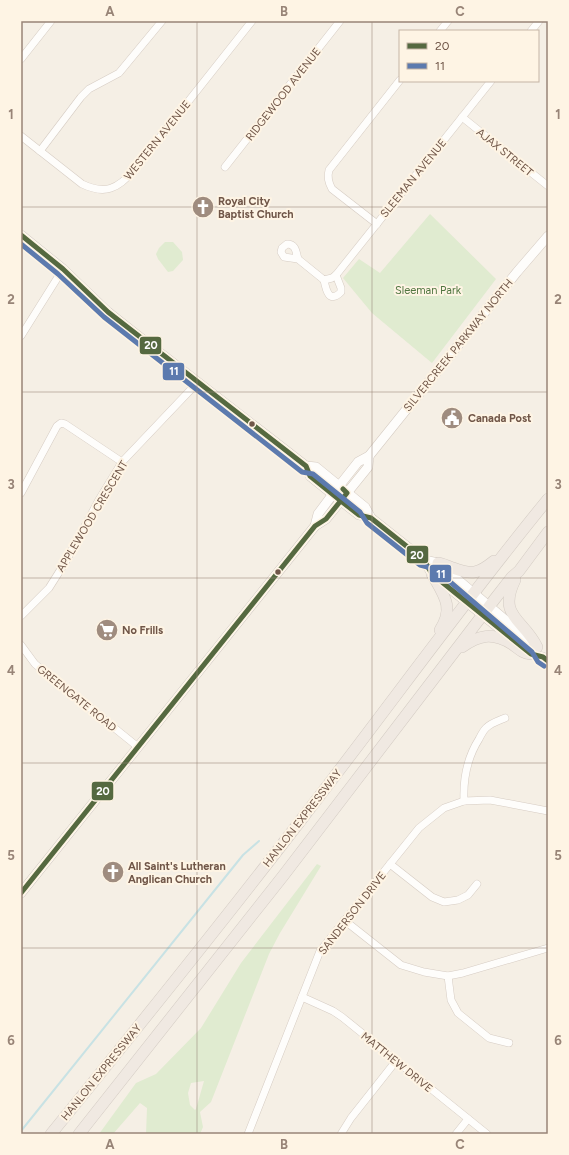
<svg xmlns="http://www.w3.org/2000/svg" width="569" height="1155" font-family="Figtree,sans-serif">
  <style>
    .green { fill: #e0ebd0; fill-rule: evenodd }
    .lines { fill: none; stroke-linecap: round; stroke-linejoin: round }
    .stream { stroke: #c8e2e4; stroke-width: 2 }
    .minor-casing { stroke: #d6ccc3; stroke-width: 8 }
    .secondary-casing { stroke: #d5cbc2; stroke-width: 10 }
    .trunk-casing { stroke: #d3cbc3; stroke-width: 12 }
    .minor { stroke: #fefdfb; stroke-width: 7 }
    .secondary { stroke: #fefdfb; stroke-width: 9 }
    .trunk { stroke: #f0e9e2; stroke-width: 11 }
    .bus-1-casing { stroke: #fef4e4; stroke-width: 8 }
    .bus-2-casing { stroke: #fef4e4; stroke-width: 8 }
    .bus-1 { stroke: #556940; stroke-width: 5 }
    .bus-2 { stroke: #5c7aae; stroke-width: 5 }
    .grid { fill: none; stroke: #988477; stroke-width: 1; stroke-opacity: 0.55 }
    .bus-dot { fill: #705648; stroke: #fef4e4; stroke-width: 1.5 }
    .labels { text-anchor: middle; stroke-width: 4; stroke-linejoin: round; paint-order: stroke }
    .street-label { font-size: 11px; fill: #705648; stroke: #fef4e4 }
    .poi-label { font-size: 11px; font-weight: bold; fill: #705648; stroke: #fef4e4; text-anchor: start }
    .park-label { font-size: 11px; fill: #517641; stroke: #fef4e4 }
    .line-badge { stroke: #fef4e4; stroke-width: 1.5 }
    .badge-label { font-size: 11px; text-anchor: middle; font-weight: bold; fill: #fff }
    .neatline { fill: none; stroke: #988477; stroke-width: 1.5 }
    .grid-label { font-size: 13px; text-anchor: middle; font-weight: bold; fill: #988477 }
  </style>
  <rect width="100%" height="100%" fill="#f5efe5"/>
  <g class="green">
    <path d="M430,214L496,279L432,363L372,313L343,278L359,259L380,273Z"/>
    <path d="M165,242H173L182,252L183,260L173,271L168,272L158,259L156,254L159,248Z"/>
    <path d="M317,864L321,866L280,933L269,954L211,1102L200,1112L203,1127L200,1134H146L147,1108L140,1103L113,1134H99L136,1083L156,1074L201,1028L241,963ZM204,1081L196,1109L195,1110L190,1105L188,1093L191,1083Z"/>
  </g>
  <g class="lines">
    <path class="stream" d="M21,1131L243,855L259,841"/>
    <g class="minor-casing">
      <g id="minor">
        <path d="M440,31L448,21"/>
        <path d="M531,31L539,21"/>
        <path d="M21,59L51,21"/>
        <path d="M462,117L548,186"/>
        <path d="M21,136L82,184C105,195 118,189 134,170L252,21"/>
        <path d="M40,151L81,97L89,89L119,73L162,21"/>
        <path d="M225,167L340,21"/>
        <path d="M377,224L332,189C328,182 327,177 329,170L400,80"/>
        <path d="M298,259C296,252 296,244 287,244L282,248L281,252L284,257L298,259L324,280L332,278L336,275L491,81"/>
        <path d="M324,280C326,290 329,304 341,292V288L336,275"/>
        <path d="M21,336L63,269"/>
        <path d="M21,493L57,426L61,423L65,424L122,462"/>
        <path d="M21,616L49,588L66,561L100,498L122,462L198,382"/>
        <path d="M21,645L35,664L138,747"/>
        <path d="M464,801C463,778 467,758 479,739C481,735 483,731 486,728C491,723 498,721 505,718"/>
        <path d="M390,864L432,897L444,902L458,900L468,895L477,884"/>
        <path d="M344,920L401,965L424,972L448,976L463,973L548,948"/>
        <path d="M448,976L451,1000L458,1013L489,1038L509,1043"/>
        <path d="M302,997L333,1011L342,1017L487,1134"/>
        <path d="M248,1134L320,951L419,828L444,808L464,801L490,800L548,811"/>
        <path d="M341,1134L351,1118L396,1061"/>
        <path d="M456,1134L468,1119"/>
      </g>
    </g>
    <g class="secondary-casing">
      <g id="secondary">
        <path d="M21,235L63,269L108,312L137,335L306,466L310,476L341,501L359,515L371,518L424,560L432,574L531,654L543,657"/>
        <path d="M306,466L316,467L365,507L371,518"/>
        <path d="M315,526L318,514L339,486L358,462L369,456L517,272L548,236"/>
        <path d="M424,560L438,563L529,640"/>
        <path d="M21,893L315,526L326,519L368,467L369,456"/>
      </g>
    </g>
    <g class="trunk-casing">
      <g id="trunk">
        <path d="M438,563C443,564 448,566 453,568C472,575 478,574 494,561"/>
        <path d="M432,574C443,594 455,607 440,630"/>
        <path d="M515,580C497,617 524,619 537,647"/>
        <path d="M462,647C479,635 492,632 512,644C519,649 522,653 531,654"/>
        <path d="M51,1134C139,1026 226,918 311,807C390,705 466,599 548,499"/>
        <path d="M79,1134L283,876L494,600L512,577L519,571L548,532"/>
      </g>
    </g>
    <use href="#minor" class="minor"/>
    <use href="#secondary" class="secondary"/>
    <use href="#trunk" class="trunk"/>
    <g class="bus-1-casing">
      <g id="bus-1">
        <path d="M21,235L63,269L108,312L306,466L310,476L341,501L359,515L371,518L424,560L432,574L531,654L543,657L548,661"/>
        <path d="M21,893L315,526L326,519L347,493L343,489"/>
      </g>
    </g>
    <g class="bus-2-casing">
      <path id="bus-2" d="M21,244L58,274L104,317L302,472L313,474L360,512L367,523L420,565L435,569L532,652L538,662L544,666"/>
    </g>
    <use href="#bus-1" class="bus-1"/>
    <use href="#bus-2" class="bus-2"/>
  </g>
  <path class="grid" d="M197,21V1134M372,21V1134M21,207H548M21,392H548M21,578H548M21,763H548M21,948H548"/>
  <defs>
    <g id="church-disc" transform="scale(1.15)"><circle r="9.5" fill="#9f8c7f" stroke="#fef4e4"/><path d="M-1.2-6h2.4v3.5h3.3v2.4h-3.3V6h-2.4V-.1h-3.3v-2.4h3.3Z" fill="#fff"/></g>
    <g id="civic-disc" transform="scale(1.15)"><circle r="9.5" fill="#9f8c7f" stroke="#fef4e4"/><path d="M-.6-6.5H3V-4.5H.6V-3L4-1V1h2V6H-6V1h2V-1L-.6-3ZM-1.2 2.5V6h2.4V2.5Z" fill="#fff"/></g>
    <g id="supermarket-disc" transform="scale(1.15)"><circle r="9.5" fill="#9f8c7f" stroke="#fef4e4"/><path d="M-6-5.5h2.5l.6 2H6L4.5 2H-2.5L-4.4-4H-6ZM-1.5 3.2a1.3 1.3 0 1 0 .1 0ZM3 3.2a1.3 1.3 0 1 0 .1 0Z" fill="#fff"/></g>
  </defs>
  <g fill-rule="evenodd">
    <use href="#church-disc" x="203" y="207"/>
    <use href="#civic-disc" x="452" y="418"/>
    <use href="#supermarket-disc" x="107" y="630"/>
    <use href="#church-disc" x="113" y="872"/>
  </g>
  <g class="bus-dot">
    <circle cx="252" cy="424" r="3.5"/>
    <circle cx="278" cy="572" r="3.5"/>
  </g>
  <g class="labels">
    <g class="street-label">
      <text transform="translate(283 94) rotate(-52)" y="4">RIDGEWOOD AVENUE</text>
      <text transform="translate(157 140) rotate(-51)" y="4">WESTERN AVENUE</text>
      <text transform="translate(505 152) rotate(39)" y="4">AJAX STREET</text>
      <text transform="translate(413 178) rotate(-51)" y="4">SLEEMAN AVENUE</text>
      <text transform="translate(458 345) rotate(-51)" y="4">SILVERCREEK PARKWAY NORTH</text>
      <text transform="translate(92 516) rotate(-59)" y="4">APPLEWOOD CRESCENT</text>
      <text transform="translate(77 698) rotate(39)" y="4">GREENGATE ROAD</text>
      <text transform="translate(302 818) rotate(-52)" y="4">HANLON EXPRESSWAY</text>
      <text transform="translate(352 913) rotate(-52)" y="4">SANDERSON DRIVE</text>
      <text transform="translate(397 1062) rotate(39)" y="4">MATTHEW DRIVE</text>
      <text transform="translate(101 1072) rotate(-51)" y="4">HANLON EXPRESSWAY</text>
    </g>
    <g class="poi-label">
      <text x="218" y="205">Royal City<tspan x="218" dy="13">Baptist Church</tspan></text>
      <text x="468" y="422">Canada Post</text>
      <text x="122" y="634">No Frills</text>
      <text x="128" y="870">All Saint's Lutheran<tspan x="128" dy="13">Anglican Church</tspan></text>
    </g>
    <g class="park-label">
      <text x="428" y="294">Sleeman Park</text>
    </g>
  </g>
  <g class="line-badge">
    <rect x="139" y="336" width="23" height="19" rx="4" fill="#556940"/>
    <rect x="162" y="362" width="23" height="19" rx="4" fill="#5c7aae"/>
    <rect x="406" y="545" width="23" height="19" rx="4" fill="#556940"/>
    <rect x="429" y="564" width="23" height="19" rx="4" fill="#5c7aae"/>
    <rect x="91" y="781" width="23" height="20" rx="4" fill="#556940"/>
  </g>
  <g class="badge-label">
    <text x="151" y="349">20</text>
    <text x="174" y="375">11</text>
    <text x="417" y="559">20</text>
    <text x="441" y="578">11</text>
    <text x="103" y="795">20</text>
  </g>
  <rect width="569" height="1155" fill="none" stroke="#fef4e4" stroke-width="44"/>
  <rect x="399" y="30" width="140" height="52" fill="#fef4e4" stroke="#c5b5a6"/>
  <rect x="407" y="43" width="20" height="6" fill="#556940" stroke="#c5b5a6"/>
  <text x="435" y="50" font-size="12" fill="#705648">20</text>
  <rect x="407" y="63" width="20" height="6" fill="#5c7aae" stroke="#c5b5a6"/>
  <text x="435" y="70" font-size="12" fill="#705648">11</text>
  <rect x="22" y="22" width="525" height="1111" class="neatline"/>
  <g class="grid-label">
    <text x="110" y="16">A</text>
    <text x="284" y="16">B</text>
    <text x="460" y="16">C</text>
    <text x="11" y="119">1</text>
    <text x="558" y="119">1</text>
    <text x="11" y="304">2</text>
    <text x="558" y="304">2</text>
    <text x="11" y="489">3</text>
    <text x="558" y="489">3</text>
    <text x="11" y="675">4</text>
    <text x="558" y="675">4</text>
    <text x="11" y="860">5</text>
    <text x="558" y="860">5</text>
    <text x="11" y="1045">6</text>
    <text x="558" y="1045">6</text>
    <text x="110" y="1149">A</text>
    <text x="284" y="1149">B</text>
    <text x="460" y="1149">C</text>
  </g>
</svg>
